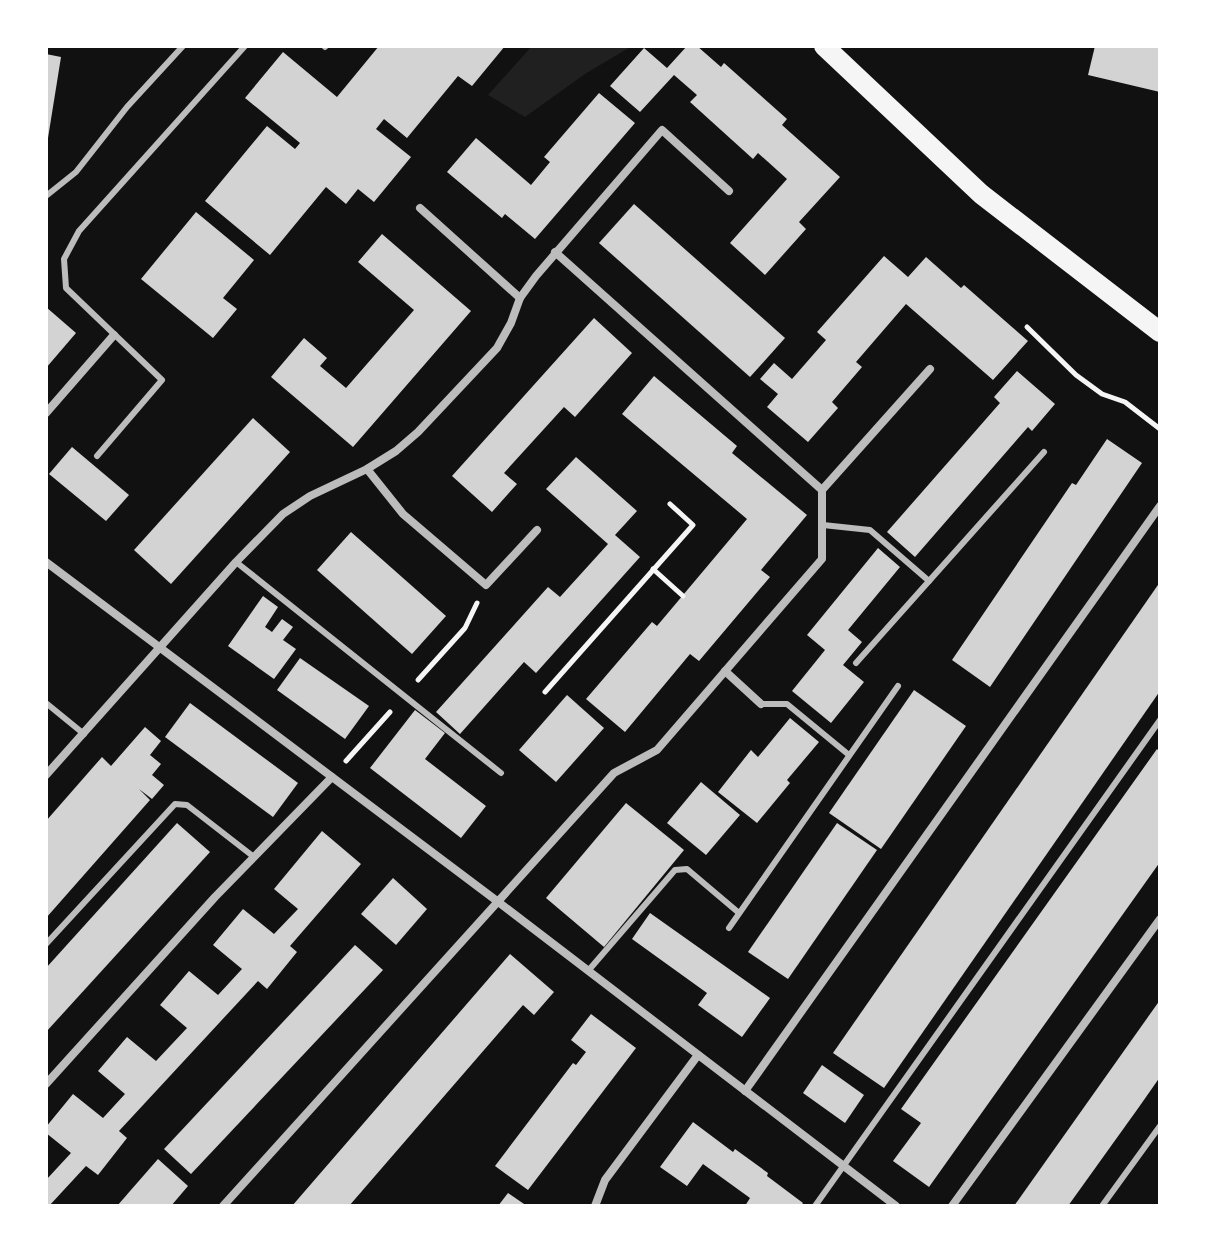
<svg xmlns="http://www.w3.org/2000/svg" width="1206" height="1252" font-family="'Space Grotesk',sans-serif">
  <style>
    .green { fill: #202020 }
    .building { fill: #d3d3d3 }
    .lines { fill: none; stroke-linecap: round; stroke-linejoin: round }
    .path { stroke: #f5f5f5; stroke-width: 5 }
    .service { stroke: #bcbcbc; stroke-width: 6 }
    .minor { stroke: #bcbcbc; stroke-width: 8 }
    .primary { stroke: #f5f5f5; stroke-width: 20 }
  </style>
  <rect width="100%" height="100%" fill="#111"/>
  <path class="green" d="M532,46H632L585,74L525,117L488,95Z"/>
  <g class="building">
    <path d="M379,46H505L472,86L458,76L407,138L384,119L376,129L411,157L374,202L358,189L346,204L326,187L270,255L205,201L267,126L295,149L300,143L245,98L283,52L337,97Z"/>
    <path d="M687,46H697L721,67L724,63L787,119L782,125L840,177L799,222L806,229L765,275L730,243L787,179L758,153L753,159L690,102L697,95L674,75L640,112L610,86L644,48L667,68Z"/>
    <path d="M1095,46H1160V92L1088,75Z"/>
    <path d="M46,54L61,57L48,138H46Z"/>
    <path d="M599,93L635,123L535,239L505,214L502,218L447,172L476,138L531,185L550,162L544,157Z"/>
    <path d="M634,204L785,338L750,377L599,243Z"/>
    <path d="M196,212L254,260L223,298L237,309L213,338L141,279Z"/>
    <path d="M382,234L471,311L353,447L271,377L304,338L327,358L320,366L346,388L414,310L358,262Z"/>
    <path d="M884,256L908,277L926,257L961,288L964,285L1028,341L993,380L906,304L856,362L862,367L832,402L838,408L808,442L767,407L778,394L760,379L774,363L792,379L826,340L817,332Z"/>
    <path d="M46,307L76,333L46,368Z"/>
    <path d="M594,318L632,353L575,417L564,407L504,473L517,484L492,512L452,476Z"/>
    <path d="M1017,371L1055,404L1032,431L1028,427L915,557L887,532L1000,403L994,397Z"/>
    <path d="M654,376L737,446L732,453L807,515L761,570L770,577L699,661L690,654L625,732L586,699L652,622L657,626L747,519L622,414Z"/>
    <path d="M253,418L290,452L171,584L134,550Z"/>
    <path d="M1107,439L1142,463L990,687L952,660L1072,483L1076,485Z"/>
    <path d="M72,447L129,495L106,521L49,474Z"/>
    <path d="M576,457L637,511L615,535L640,557L536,673L524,662L460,734L436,712L548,587L560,597L608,544L546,489Z"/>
    <path d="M351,532L446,616L412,654L317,570Z"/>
    <path d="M878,548L900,567L848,630L862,642L843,665L864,682L831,723L792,691L825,650L807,635Z"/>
    <path d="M1160,582V691L884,1088L833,1053Z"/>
    <path d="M263,596L278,607L265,627L272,632L282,619L293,627L283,640L296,649L274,679L228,646Z"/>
    <path d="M300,658L369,706L345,739L277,690Z"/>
    <path d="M914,690L966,726L881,849L829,813Z"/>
    <path d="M567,695L604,728L556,782L519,750Z"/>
    <path d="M190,703L298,783L273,817L165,737Z"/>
    <path d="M415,710L445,733L425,759L486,806L461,838L370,768Z"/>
    <path d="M790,718L819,742L787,780L790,783L757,823L718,792L751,750L758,757Z"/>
    <path d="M145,727L161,741L150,755L161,764L152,775L164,785L152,799L139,789L150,800L46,918V821L102,757L111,766Z"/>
    <path d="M1157,749L1160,752V862L929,1187L893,1161L921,1123L901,1109Z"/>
    <path d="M701,782L740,815L706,855L667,823Z"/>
    <path d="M626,803L684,850L604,947L546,898Z"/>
    <path d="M177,823L210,852L46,1032V968Z"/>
    <path d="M837,823L877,850L788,979L748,952Z"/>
    <path d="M322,831L361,864L290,946L297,952L267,989L258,981L119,1131L127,1138L98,1175L86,1166L49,1206H46V1180L71,1153L46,1133V1127L73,1094L103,1118L125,1094L98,1071L127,1037L156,1061L187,1028L160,1005L189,971L218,995L242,969L213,945L243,909L274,934L298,909L274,889Z"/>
    <path d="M393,878L427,909L396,945L361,914Z"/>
    <path d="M650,913L770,998L742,1037L698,1005L707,993L632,939Z"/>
    <path d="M355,945L383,970L191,1174L164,1149Z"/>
    <path d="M510,954L554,992L534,1015L523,1005L349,1206H292Z"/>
    <path d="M1160,1000V1077L1139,1107L1068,1206H1014Z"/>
    <path d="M591,1014L636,1048L528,1190L495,1166L573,1063L576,1065L586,1052L571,1040Z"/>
    <path d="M822,1065L864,1095L845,1123L803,1093Z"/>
    <path d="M693,1122L733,1152L735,1149L768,1173L767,1176L803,1203L801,1206H745L750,1198L703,1164L687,1186L660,1167Z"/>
    <path d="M158,1159L188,1186L171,1206H117Z"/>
    <path d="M508,1193L527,1206H498Z"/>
  </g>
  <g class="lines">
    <g class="path">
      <path d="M1027,327L1076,375L1102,394L1125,402L1160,429"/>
      <path d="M653,569L683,596"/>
      <path d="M418,680L465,628L477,603"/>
      <path d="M545,692L693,525L670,504"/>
      <path d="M346,761L390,712"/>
    </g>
    <g class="service">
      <path d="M324,46L325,47"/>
      <path d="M46,196L76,172L127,107L183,46"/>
      <path d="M97,456L162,380L66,288L64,259L79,231L245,46"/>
      <path d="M823,525L870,530L929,581"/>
      <path d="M236,562L501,773"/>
      <path d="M856,663L1044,452"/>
      <path d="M46,703L84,734"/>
      <path d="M761,704H787L849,755"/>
      <path d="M729,928L898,686"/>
      <path d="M46,944L175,804L187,805L254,857"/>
      <path d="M588,971L675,870L687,869L739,913"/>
      <path d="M815,1206L1160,720"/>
      <path d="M1102,1206L1160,1126"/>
    </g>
    <g class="minor">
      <path d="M420,208L520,298"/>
      <path d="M555,252L822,490"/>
      <path d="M46,413L114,335"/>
      <path d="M367,469L403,514L486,585L537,530"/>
      <path d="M822,490L930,369"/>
      <path d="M46,562L497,901L896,1206"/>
      <path d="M725,671L761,704"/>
      <path d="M46,775L236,562L283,514L310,496L367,469L396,451L418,432L497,348L511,323L520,298L536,276L662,130L729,191"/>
      <path d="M46,1084L215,897L332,777"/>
      <path d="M745,1091L1160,506"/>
      <path d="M223,1206L614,773L657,750L822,559V490"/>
      <path d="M595,1206L605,1180L698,1055"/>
      <path d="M952,1206L1160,919"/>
    </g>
    <path class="primary" d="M824,46L981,194L1160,332"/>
  </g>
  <rect width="1206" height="1252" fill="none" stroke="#ffffff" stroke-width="96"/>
</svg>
